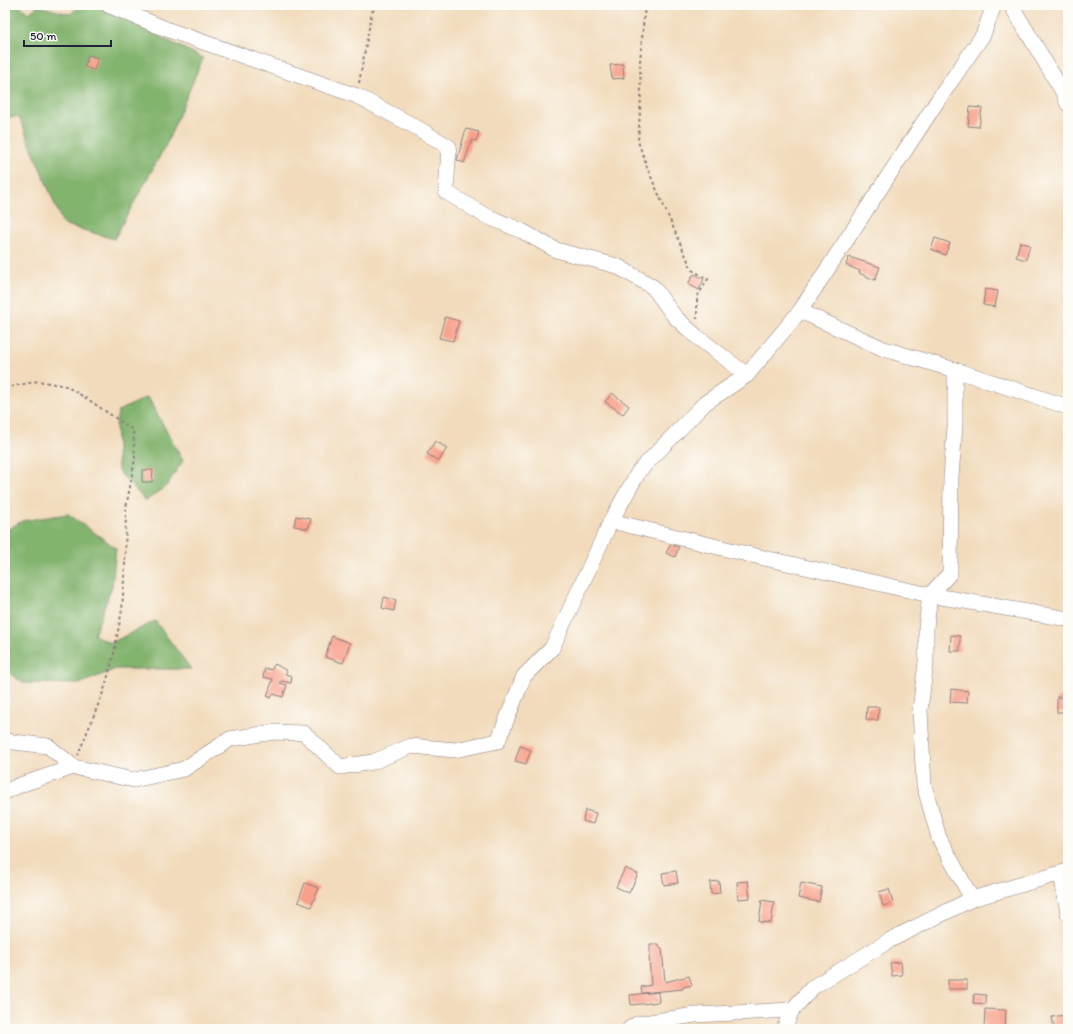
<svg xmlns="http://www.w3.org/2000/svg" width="1073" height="1034" font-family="Itim,sans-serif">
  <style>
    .forest { fill: #83b46e; stroke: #526b54 }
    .building { fill: #f8a08b }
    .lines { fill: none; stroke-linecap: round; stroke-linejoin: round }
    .minor-casing { stroke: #8a7e7c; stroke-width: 16 }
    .path { stroke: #8a7e7c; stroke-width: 2; stroke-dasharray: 3 3; stroke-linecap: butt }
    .minor { stroke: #fff; stroke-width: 15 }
  </style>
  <rect width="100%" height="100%" fill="#fdfcf7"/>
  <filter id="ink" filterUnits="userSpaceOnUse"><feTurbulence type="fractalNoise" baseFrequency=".025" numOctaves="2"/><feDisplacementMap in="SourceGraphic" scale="8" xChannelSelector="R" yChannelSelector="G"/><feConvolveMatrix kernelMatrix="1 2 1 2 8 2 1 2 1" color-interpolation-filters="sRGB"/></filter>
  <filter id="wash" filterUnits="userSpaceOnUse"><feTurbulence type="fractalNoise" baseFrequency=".012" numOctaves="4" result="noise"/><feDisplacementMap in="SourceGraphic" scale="16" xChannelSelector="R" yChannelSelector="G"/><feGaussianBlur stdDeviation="0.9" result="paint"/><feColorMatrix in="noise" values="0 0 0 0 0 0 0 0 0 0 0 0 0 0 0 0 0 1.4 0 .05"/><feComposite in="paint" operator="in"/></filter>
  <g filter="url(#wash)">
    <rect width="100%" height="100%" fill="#f2dbbc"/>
    <g class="forest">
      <path d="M5,5H18L29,13L38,6L70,14L82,5H95L203,58L167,143L114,239L63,224L19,117H5Z"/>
      <path d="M148,397L183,461L166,486L146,501L118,471L116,425L118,411Z"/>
      <path d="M68,514L116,548L112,586L94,635L111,643L155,621L191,669H116L79,684L23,683L5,670V531L22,521Z"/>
    </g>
    <g id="blocks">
      <g class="building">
        <path d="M88,55L98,58L94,70L85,67Z"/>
        <path d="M623,64L624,78L612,79L610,65Z"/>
        <path d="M970,107L982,108L979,127L968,126Z"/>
        <path d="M466,129L479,132L476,141L472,140L464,163L457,160Z"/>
        <path d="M935,238L950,243L945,255L931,249Z"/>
        <path d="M1020,242L1030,245L1026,260L1016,257Z"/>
        <path d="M849,257L880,267L875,280L859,273L860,271L846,265Z"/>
        <path d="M694,274L704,279L699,290L688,284Z"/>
        <path d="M985,289L998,291L995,307L983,305Z"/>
        <path d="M445,317L459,321L453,341L439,338Z"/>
        <path d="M612,393L629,406L623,414L605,402Z"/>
        <path d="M435,441L447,448L439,461L427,454Z"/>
        <path d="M142,470H153L152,482H142Z"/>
        <path d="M296,516L311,519L308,529L294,526Z"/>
        <path d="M670,545L679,547L675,557L666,553Z"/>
        <path d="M384,597L396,600L394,611L382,608Z"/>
        <path d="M951,635L960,636V651H950Z"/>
        <path d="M332,636L350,643L343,663L325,657Z"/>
        <path d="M275,664L287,671L285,674L292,676L291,683L281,681L280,683L287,685L283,697L273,694L271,698L267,696L273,679L263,677L265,668L271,670Z"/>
        <path d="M951,689L968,691L967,703L950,702Z"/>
        <rect x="1057" y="697" width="9" height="15"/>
        <path d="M867,707H879L878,720H866Z"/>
        <path d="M520,746L531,750L526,764L515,761Z"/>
        <path d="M585,810L596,813L593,824L583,821Z"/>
        <path d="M625,868L638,874L629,893L616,887Z"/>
        <path d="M676,871L678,883L664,885L662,873Z"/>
        <path d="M719,881L720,893L711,894L710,882Z"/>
        <path d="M748,881L750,898L738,899L737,882Z"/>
        <path d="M305,883L319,888L311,907L298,902Z"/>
        <path d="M801,883L822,887L819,902L798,898Z"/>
        <path d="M889,889L893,903L883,906L879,892Z"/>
        <path d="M762,900L774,902L771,923L759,922Z"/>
        <path d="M650,944H659V947L662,948L665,982L689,976L692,985L683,987V989L642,993L641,987L651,985L649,956H650Z"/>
        <path d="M901,962L902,975L892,976L890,963Z"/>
        <rect x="948" y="980" width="19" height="9"/>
        <path d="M658,992L659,1002L631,1005L630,995Z"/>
        <path d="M974,994L986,995V1004L973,1003Z"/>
        <path d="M985,1009L1006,1010L1005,1029H984Z"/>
        <path d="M1064,1015L1066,1029H1054L1052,1017Z"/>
      </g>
    </g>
  </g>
  <g filter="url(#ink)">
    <use href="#blocks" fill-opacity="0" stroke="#8a7e7c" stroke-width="1"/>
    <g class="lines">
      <g class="minor-casing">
        <g id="minor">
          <path d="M108,5L166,29L357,96L414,126L449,147L446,192L484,215L522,231L556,250L617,266L653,287L675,317L696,336L747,375"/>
          <path d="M1011,5L1063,92L1068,104"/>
          <path d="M800,311L884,349L955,370L1068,407"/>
          <path d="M955,370V426L951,477L950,573L930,595L926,627V662L920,710L924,785L939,838L972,899"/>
          <path d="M611,521L751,555L930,595L1068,619"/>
          <path d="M5,741L48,746L74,767"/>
          <path d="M5,792L20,785L74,767L134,780L184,769L230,739L274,732L304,733L340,767L373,762L411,746L455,750L498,741L524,676L552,648L611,521L639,471L705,403L747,375L800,311L938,100L983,35L994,5"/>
          <path d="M1061,874L1068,913"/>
          <path d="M629,1029L637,1024L695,1015L792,1010"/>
          <path d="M784,1029L792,1010L813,987L890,940L972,899L1068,871"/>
        </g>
      </g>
      <g class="path">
        <path d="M645,5L640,61L641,97L638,141L648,170L692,270L708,279L697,297V319"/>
        <path d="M359,83L372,12L378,5"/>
        <path d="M5,388L38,381L66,386L89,400L133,430L135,459L126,508L125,565L122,610L113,658L104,690L78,755"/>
      </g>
      <use href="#minor" class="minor"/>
    </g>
  </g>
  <rect width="1073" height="1034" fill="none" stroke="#fdfcf7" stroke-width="20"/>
  <path d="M24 40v6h87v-6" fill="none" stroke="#22223b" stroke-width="2"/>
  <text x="30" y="40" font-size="12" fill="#22223b" stroke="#fdfcf7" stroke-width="3" paint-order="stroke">50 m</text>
</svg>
